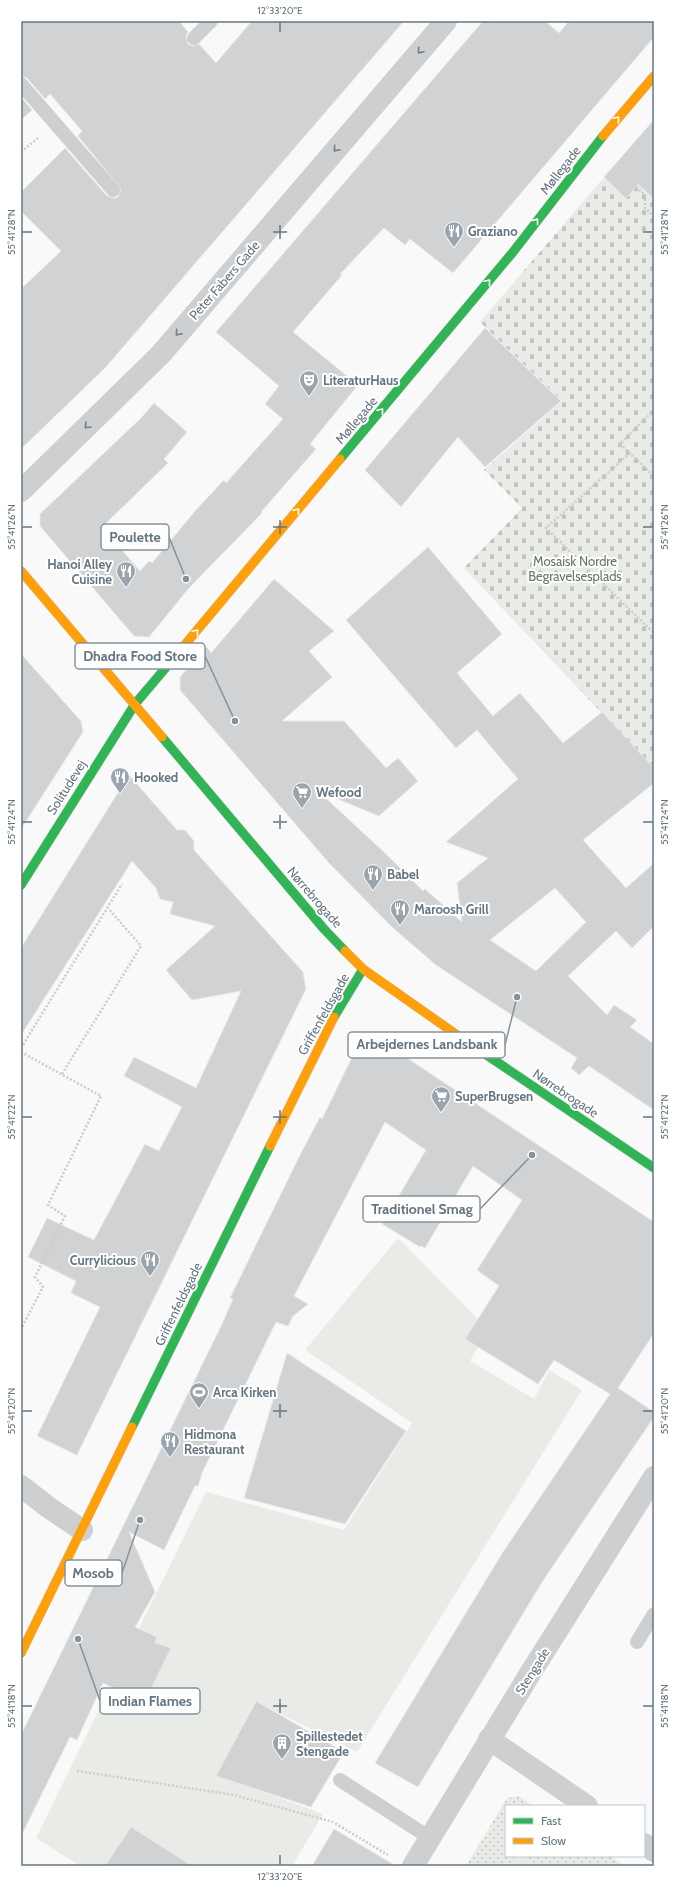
<svg xmlns="http://www.w3.org/2000/svg" width="675" height="1887" font-family="Cabin,sans-serif">
  <style>
    .grass { fill: url(#grass-dots) }
    .cemetery { fill: url(#cemetery-stones) }
    .green { fill: #e8ebe6 }
    .building { fill: #d0d2d3; stroke: #e8e8e8; fill-rule: evenodd }
    .lines { fill: none; stroke-linecap: round; stroke-linejoin: round }
    .fast-casing { stroke: #d5d6d7; stroke-width: 10 }
    .slow-casing { stroke: #d5d6d7; stroke-width: 10 }
    .path { stroke: #cbcccd; stroke-width: 2.5; stroke-dasharray: 2 2; stroke-linecap: butt }
    .lane { stroke: #cecfd0; stroke-width: 14 }
    .street { stroke: #cecfd0; stroke-width: 22 }
    .fast { stroke: #30b455; stroke-width: 9 }
    .slow { stroke: #ff9f0a; stroke-width: 9 }
    .oneway { stroke: #707f8b }
    .oneway2 { stroke: #fff }
    .ticks { fill: none; stroke: #657683; stroke-width: 1.5 }
    .labels { text-anchor: middle; stroke-width: 4; stroke-linejoin: round; paint-order: stroke }
    .street-label { font-size: 13px; fill: #657683; stroke: #fff }
    .poi-label { font-size: 13px; font-weight: bold; fill: #657683; stroke: #fff; text-anchor: start }
    .park-label { font-size: 13px; fill: #687a64; stroke: #fff }
    .leader { fill: none; stroke: #84929c; stroke-width: 1.5 }
    .callout-dot { fill: #84929c; stroke: #fff; stroke-width: 1.5 }
    .callout { fill: #fff; stroke: #84929c; stroke-width: 1.5 }
    .callout-label { font-size: 14px; text-anchor: middle; font-weight: bold; fill: #657683 }
    .neatline { fill: none; stroke: #657683; stroke-width: 1.5 }
    .ticks-label { font-size: 10px; text-anchor: middle; fill: #657683 }
  </style>
  <defs>
    <pattern id="grass-dots" width="8" height="8" patternUnits="userSpaceOnUse"><rect width="8" height="8" fill="#e8ebe6"/><path d="M2 2h.1M6 6h.1" fill="none" stroke="#c0c3c0" stroke-width="1.8" stroke-linecap="round"/></pattern>
    <pattern id="cemetery-stones" width="16" height="16" patternUnits="userSpaceOnUse"><rect width="16" height="16" fill="#e8ebe6"/><path d="M2 7V4a2 2 0 0 1 4 0v3zM10 15v-3a2 2 0 0 1 4 0v3z" fill="#c0c3c0"/></pattern>
  </defs>
  <rect width="100%" height="100%" fill="#f9f9f9"/>
  <path class="grass" d="M519,1796L534,1806H506V1856H610L625,1866H466L507,1798Z"/>
  <path class="cemetery" d="M654,119V768L464,568L522,508L484,470L562,401L480,322Z"/>
  <g class="green">
    <path d="M398,1238L488,1329L470,1361L534,1399L549,1370L582,1390L357,1752L255,1701L217,1775L323,1814L292,1866H80L36,1838L206,1492L344,1530L412,1423L305,1350Z"/>
    <path d="M516,1856H524L540,1866H510Z"/>
  </g>
  <g class="building">
    <path d="M21,21H179L188,32L186,36L188,44L192,46L199,44L216,63L252,21H404L105,368L21,449V289L61,251L21,211V192L65,148L107,196L114,198L118,197L121,189L78,136L82,131L50,94L45,99L27,78L21,76Z"/>
    <path d="M483,21H545L559,33L569,21H654V37L453,273L410,239L405,245L384,228L340,274L342,275L293,332L358,385L310,444L316,449L261,512L262,513L189,588L149,637L134,636L40,526V514L142,417L154,403L187,432L164,459L168,463L102,527L140,571L149,561L152,563L196,510L224,480L226,483L283,419L265,404L279,386L216,332Z"/>
    <path d="M21,97L32,110L21,120Z"/>
    <path d="M654,120V199L638,184L626,199L604,177Z"/>
    <path d="M485,328L561,401L485,467L458,437L401,507L365,470Z"/>
    <path d="M428,547L502,634L457,673L493,716L520,693L563,743L602,712L654,768V783L583,840L626,888L654,863V926L632,948L616,931L568,976L607,1015L614,1005L637,1020L630,1027L654,1044V1110L589,1066L579,1075L571,1068L577,1058L436,965L392,927L329,863L180,690V677L207,647L211,653L274,579L334,631L309,651L332,677L282,721H344L386,768L398,758L418,781L379,816L318,791L387,855L423,891L425,889L462,922L457,883L488,858L446,842L518,779L477,730L456,748L346,620ZM555,888L586,922L536,971L490,940Z"/>
    <path d="M21,654L81,721L83,732L21,829Z"/>
    <path d="M129,775L177,830H185L194,841V850L303,972L306,989L77,1455L37,1436L100,1307L71,1293L76,1281L28,1257L47,1218L94,1240L145,1144L159,1151L182,1107L124,1076L134,1057L196,1088L241,991L192,1000L166,970L215,926L170,914L173,902L160,899L156,888L132,861L21,1035V948Z"/>
    <path d="M374,1036L654,1222V1333L618,1388L654,1412V1417L544,1579L418,1787L375,1763L503,1552L610,1394L554,1360L538,1384L465,1339L499,1286L477,1270L522,1200L473,1166L425,1248L421,1246L420,1247L382,1224L426,1150L385,1122L294,1296L308,1304L293,1316L288,1326L276,1322L202,1473L198,1486H195L164,1550L129,1532L155,1592L135,1627L157,1637L155,1643L171,1648L144,1703L103,1683L77,1740L70,1737L21,1836V1735L223,1322L233,1299L230,1298L301,1153L320,1117L322,1119L362,1037Z"/>
    <path d="M287,1353L406,1431L345,1524L244,1498Z"/>
    <path d="M256,1701L344,1752L311,1807L216,1776Z"/>
    <path d="M131,1827L192,1866H105Z"/>
    <path d="M334,1829L396,1866H312Z"/>
  </g>
  <g class="lines">
    <g class="fast-casing">
      <g id="fast">
        <path d="M340,459L513,252L603,136"/>
        <path d="M162,737L324,929L345,951"/>
        <path d="M21,885L135,704L168,665"/>
        <path d="M334,1017L363,969"/>
        <path d="M457,1035L654,1168"/>
        <path d="M132,1427L270,1146"/>
      </g>
    </g>
    <g class="slow-casing">
      <g id="slow">
        <path d="M603,136L654,76"/>
        <path d="M21,571L162,737"/>
        <path d="M168,665L340,459"/>
        <path d="M345,951L363,969L457,1035"/>
        <path d="M270,1146L334,1017"/>
        <path d="M21,1653L132,1427"/>
      </g>
    </g>
    <g class="path">
      <path d="M21,152L38,138"/>
      <path d="M636,187L645,195V208L654,216"/>
      <path d="M654,410L620,444L654,476"/>
      <path d="M630,453L546,528L654,633"/>
      <path d="M21,1048L122,884"/>
      <path d="M21,1052L101,1096L48,1205L65,1216L35,1277L43,1287L21,1329"/>
      <path d="M62,1074L141,946L108,908"/>
      <path d="M77,1771L234,1795L333,1822L388,1855"/>
    </g>
    <g class="lane">
      <path d="M194,38L211,21"/>
      <path d="M21,84L113,190"/>
      <path d="M637,1642L654,1614"/>
      <path d="M340,1780L430,1838"/>
    </g>
    <g class="street">
      <path d="M21,491L161,354L446,21"/>
      <path d="M21,1486L48,1507L82,1530"/>
      <path d="M489,1739L587,1806"/>
      <path d="M644,1844L654,1851"/>
      <path d="M413,1866L531,1672L654,1477"/>
    </g>
    <use href="#fast" class="fast"/>
    <use href="#slow" class="slow"/>
  </g>
  <defs><path id="oneway-chevron" d="M-2-3.5L2.5 0L-2 3.5" fill="none" stroke-width="1.6" stroke-linecap="round" stroke-linejoin="round"/></defs>
  <g class="oneway">
    <use href="#oneway-chevron" transform="translate(420 51) rotate(131)"/>
    <use href="#oneway-chevron" transform="translate(336 149) rotate(131)"/>
    <use href="#oneway-chevron" transform="translate(178 333) rotate(131)"/>
    <use href="#oneway-chevron" transform="translate(87 426) rotate(135)"/>
  </g>
  <g class="oneway2">
    <use href="#oneway-chevron" transform="translate(617 119) rotate(-50)"/>
    <use href="#oneway-chevron" transform="translate(536 221) rotate(-52)"/>
    <use href="#oneway-chevron" transform="translate(488 282) rotate(-50)"/>
    <use href="#oneway-chevron" transform="translate(381 411) rotate(-50)"/>
    <use href="#oneway-chevron" transform="translate(297 511) rotate(-50)"/>
    <use href="#oneway-chevron" transform="translate(196 632) rotate(-50)"/>
  </g>
  <path class="ticks" d="M280,22V32M280,225V239M22,232H32M273,232H287M643,232H653M280,520V534M22,527H32M273,527H287M643,527H653M280,815V829M22,822H32M273,822H287M643,822H653M280,1110V1124M22,1117H32M273,1117H287M643,1117H653M280,1404V1418M22,1411H32M273,1411H287M643,1411H653M280,1699V1713M22,1706H32M273,1706H287M643,1706H653M280,1855V1865"/>
  <defs>
    <g id="restaurant-pin" transform="scale(1)"><path d="M0 17L-7.5 6A9.5 9.5 0 1 1 7.5 6Z" fill="#99a4ac" stroke="#fff"/><path d="M-5-6h1v4h1v-4h1v4h1v-4h1v5L-1.5 .5V6h-2V.5L-5-1ZM5-6V6H3V1.5H1.5Q1.5-4 5-6Z" fill="#fff"/></g>
    <g id="theatre-pin" transform="scale(1)"><path d="M0 17L-7.5 6A9.5 9.5 0 1 1 7.5 6Z" fill="#99a4ac" stroke="#fff"/><path d="M-5-5.5Q0-4 5-5.5V0Q5 5 0 6Q-5 5-5 0ZM-3.3-2.5H-1v1.5H-3.3ZM1-2.5H3.3v1.5H1ZM-2.8 1Q0 5.5 2.8 1Z" fill="#fff"/></g>
    <g id="supermarket-pin" transform="scale(1)"><path d="M0 17L-7.5 6A9.5 9.5 0 1 1 7.5 6Z" fill="#99a4ac" stroke="#fff"/><path d="M-6-5.5h2.5l.6 2H6L4.5 2H-2.5L-4.4-4H-6ZM-1.5 3.2a1.3 1.3 0 1 0 .1 0ZM3 3.2a1.3 1.3 0 1 0 .1 0Z" fill="#fff"/></g>
    <g id="stadium-pin" transform="scale(1)"><path d="M0 17L-7.5 6A9.5 9.5 0 1 1 7.5 6Z" fill="#99a4ac" stroke="#fff"/><path d="M0-5a6.5 5 0 1 0 0 10a6.5 5 0 1 0 0-10ZM-3.5-1.8h7v3.6h-7Z" fill="#fff"/></g>
    <g id="building-pin" transform="scale(1)"><path d="M0 17L-7.5 6A9.5 9.5 0 1 1 7.5 6Z" fill="#99a4ac" stroke="#fff"/><path d="M-4-6H4V6H1V3H-1V6H-4ZM-2.5-4.3h1.7v1.8h-1.7ZM.8-4.3h1.7v1.8H.8ZM-2.5-1h1.7V.8h-1.7ZM.8-1h1.7V.8H.8Z" fill="#fff"/></g>
  </defs>
  <g fill-rule="evenodd">
    <use href="#restaurant-pin" x="454" y="231"/>
    <use href="#theatre-pin" x="309" y="380"/>
    <use href="#restaurant-pin" x="126" y="571"/>
    <use href="#restaurant-pin" x="120" y="777"/>
    <use href="#supermarket-pin" x="302" y="792"/>
    <use href="#restaurant-pin" x="373" y="874"/>
    <use href="#restaurant-pin" x="400" y="909"/>
    <use href="#supermarket-pin" x="441" y="1096"/>
    <use href="#restaurant-pin" x="150" y="1260"/>
    <use href="#stadium-pin" x="199" y="1392"/>
    <use href="#restaurant-pin" x="170" y="1441"/>
    <use href="#building-pin" x="282" y="1743"/>
  </g>
  <g class="labels">
    <g class="street-label">
      <text transform="translate(560 170) rotate(-52)" y="5">Møllegade</text>
      <text transform="translate(224 280) rotate(-49)" y="5">Peter Fabers Gade</text>
      <text transform="translate(356 420) rotate(-50)" y="5">Møllegade</text>
      <text transform="translate(66 787) rotate(-58)" y="5">Solitudevej</text>
      <text transform="translate(315 897) rotate(49)" y="5">Nørrebrogade</text>
      <text transform="translate(323 1014) rotate(-61)" y="5">Griffenfeldsgade</text>
      <text transform="translate(566 1093) rotate(34)" y="5">Nørrebrogade</text>
      <text transform="translate(178 1304) rotate(-64)" y="5">Griffenfeldsgade</text>
      <text transform="translate(532 1671) rotate(-58)" y="5">Stengade</text>
    </g>
    <g class="poi-label">
      <text x="468" y="236">Graziano</text>
      <text x="323" y="385">LiteraturHaus</text>
      <text x="112" y="569" text-anchor="end">Hanoi Alley<tspan x="112" dy="15">Cuisine</tspan></text>
      <text x="134" y="782">Hooked</text>
      <text x="316" y="797">Wefood</text>
      <text x="387" y="879">Babel</text>
      <text x="414" y="914">Maroosh Grill</text>
      <text x="455" y="1101">SuperBrugsen</text>
      <text x="136" y="1265" text-anchor="end">Currylicious</text>
      <text x="213" y="1397">Arca Kirken</text>
      <text x="184" y="1439">Hidmona<tspan x="184" dy="15">Restaurant</tspan></text>
      <text x="296" y="1741">Spillestedet<tspan x="296" dy="15">Stengade</tspan></text>
    </g>
    <g class="park-label">
      <text x="575" y="566">Mosaisk Nordre<tspan x="575" dy="15">Begravelsesplads</tspan></text>
    </g>
  </g>
  <path class="leader" d="M186 579L169 537M235 721L205 656M517 997L505 1045M532 1155L480 1209M140 1520L122 1573M78 1639L100 1701"/>
  <g class="callout-dot">
    <circle cx="186" cy="579" r="4"/>
    <circle cx="235" cy="721" r="4"/>
    <circle cx="517" cy="997" r="4"/>
    <circle cx="532" cy="1155" r="4"/>
    <circle cx="140" cy="1520" r="4"/>
    <circle cx="78" cy="1639" r="4"/>
  </g>
  <g class="callout">
    <rect x="101" y="524" width="68" height="26" rx="4"/>
    <rect x="75" y="643" width="130" height="26" rx="4"/>
    <rect x="348" y="1032" width="157" height="26" rx="4"/>
    <rect x="363" y="1196" width="117" height="26" rx="4"/>
    <rect x="65" y="1560" width="57" height="26" rx="4"/>
    <rect x="100" y="1688" width="100" height="26" rx="4"/>
  </g>
  <g class="callout-label">
    <text x="135" y="542">Poulette</text>
    <text x="140" y="661">Dhadra Food Store</text>
    <text x="427" y="1049">Arbejdernes Landsbank</text>
    <text x="422" y="1214">Traditionel Smag</text>
    <text x="93" y="1578">Mosob</text>
    <text x="150" y="1706">Indian Flames</text>
  </g>
  <rect width="675" height="1887" fill="none" stroke="#ffffff" stroke-width="44"/>
  <rect x="505" y="1805" width="140" height="52" fill="#ffffff" stroke="#c1c8cd"/>
  <rect x="513" y="1818" width="20" height="6" fill="#30b455" stroke="#c1c8cd"/>
  <text x="541" y="1825" font-size="12" fill="#657683">Fast</text>
  <rect x="513" y="1838" width="20" height="6" fill="#ff9f0a" stroke="#c1c8cd"/>
  <text x="541" y="1845" font-size="12" fill="#657683">Slow</text>
  <rect x="22" y="22" width="631" height="1843" class="neatline"/>
  <g class="ticks-label">
    <text x="280" y="14">12°33'20"E</text>
    <text transform="translate(11 232) rotate(-90)" y="4">55°41'28"N</text>
    <text transform="translate(664 232) rotate(-90)" y="4">55°41'28"N</text>
    <text transform="translate(11 527) rotate(-90)" y="4">55°41'26"N</text>
    <text transform="translate(664 527) rotate(-90)" y="4">55°41'26"N</text>
    <text transform="translate(11 822) rotate(-90)" y="4">55°41'24"N</text>
    <text transform="translate(664 822) rotate(-90)" y="4">55°41'24"N</text>
    <text transform="translate(11 1117) rotate(-90)" y="4">55°41'22"N</text>
    <text transform="translate(664 1117) rotate(-90)" y="4">55°41'22"N</text>
    <text transform="translate(11 1411) rotate(-90)" y="4">55°41'20"N</text>
    <text transform="translate(664 1411) rotate(-90)" y="4">55°41'20"N</text>
    <text transform="translate(11 1706) rotate(-90)" y="4">55°41'18"N</text>
    <text transform="translate(664 1706) rotate(-90)" y="4">55°41'18"N</text>
    <text x="280" y="1880">12°33'20"E</text>
  </g>
</svg>
